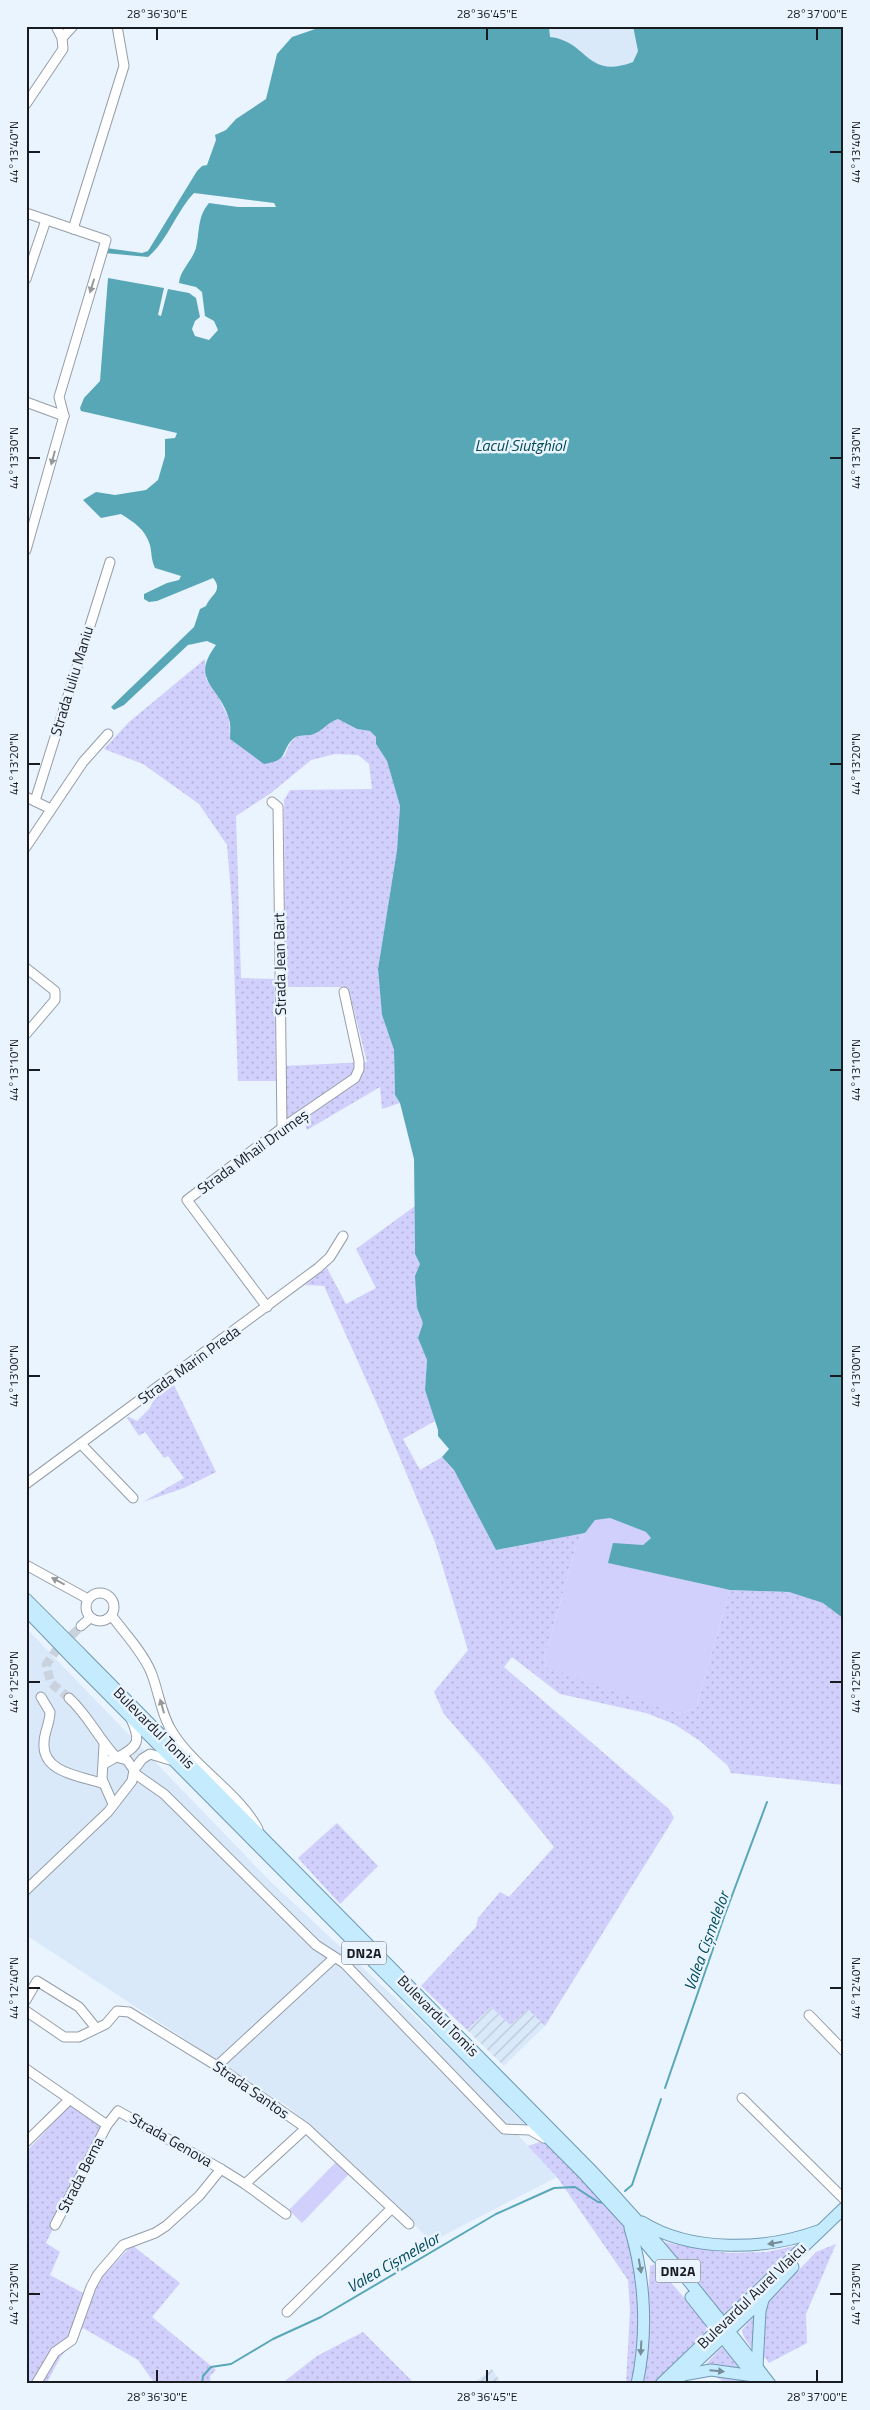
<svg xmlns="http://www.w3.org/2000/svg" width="870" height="2410" font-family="'Titillium Web',sans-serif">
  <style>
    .built { fill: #d9e9fa }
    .industrial { fill: url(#industrial-furrows) }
    .grass { fill: url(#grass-dots) }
    .pitch { fill: #d1cffc }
    .water { fill: #58a7b7 }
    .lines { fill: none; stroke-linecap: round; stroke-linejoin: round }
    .stream { stroke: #58a7b7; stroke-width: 2 }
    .minor-tunnel { stroke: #cad3dd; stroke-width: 9; stroke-dasharray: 9 4.5; stroke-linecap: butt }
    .minor-casing { stroke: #959ea8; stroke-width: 11 }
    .major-casing { stroke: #6f99b0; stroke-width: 13 }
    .minor { stroke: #fff; stroke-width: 9 }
    .major { stroke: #c5ebfe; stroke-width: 11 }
    .major-bridge-casing { stroke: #6f99b0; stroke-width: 13; stroke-linecap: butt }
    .major-bridge { stroke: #c5ebfe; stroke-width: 11 }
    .oneway { fill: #97989a }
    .oneway2 { fill: #778d9a }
    .ticks { fill: none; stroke: #181b1f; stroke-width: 2 }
    .labels { text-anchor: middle; stroke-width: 5; stroke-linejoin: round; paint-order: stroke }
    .shield { fill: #eaf4ff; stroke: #575c62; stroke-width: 1 }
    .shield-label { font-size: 14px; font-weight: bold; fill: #181b1f }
    .street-label { font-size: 15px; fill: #181b1f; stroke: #eaf4ff }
    .water-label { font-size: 16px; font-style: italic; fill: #004b57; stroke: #eaf4ff }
    .neatline { fill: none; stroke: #181b1f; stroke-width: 2 }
    .ticks-label { font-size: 12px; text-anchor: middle; fill: #181b1f }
  </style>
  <defs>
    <pattern id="industrial-furrows" width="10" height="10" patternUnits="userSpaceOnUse" patternTransform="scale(1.25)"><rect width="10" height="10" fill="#d9e9fa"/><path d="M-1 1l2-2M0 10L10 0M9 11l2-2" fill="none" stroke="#bac7d6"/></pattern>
    <pattern id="grass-dots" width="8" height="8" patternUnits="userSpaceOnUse" patternTransform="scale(1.25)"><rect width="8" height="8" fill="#d1cffc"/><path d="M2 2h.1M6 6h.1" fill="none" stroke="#b3b1d8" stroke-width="1.8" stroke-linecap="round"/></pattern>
  </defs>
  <rect width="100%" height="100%" fill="#eaf4ff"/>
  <g class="built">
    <path d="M549,26H633L638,51L633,62L618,68L602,67L550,37Z"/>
    <path d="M26,1628L271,1882L530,2124L518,2135L557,2177L431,2242L398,2207L290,2108L26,1935Z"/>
  </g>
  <g class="industrial">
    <path d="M491,2007L510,2025L528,2009L545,2026L504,2066L467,2030Z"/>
    <path d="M492,2369L502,2384H472Z"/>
  </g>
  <g class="grass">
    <path d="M205,659L206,679L218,696L229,719L230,739L251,753L284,757C286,752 289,744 293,740C299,734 304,736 311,735C322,732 328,722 338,719L357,729L370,731L376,737V744L387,761L400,806L397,850L378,969L382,1015L394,1050L395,1095L400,1103L382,1109L380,1087L307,1130L304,1120L290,1127L286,1122L285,1066L367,1062L348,987H285L284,800L290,790L372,789L369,764L358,755L335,754L311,760L271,793L236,816L241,978L274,979L276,1081H238L232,905L227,845L199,804L143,764L104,749L129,722Z"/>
    <path d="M415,1206V1254L420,1264L417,1308L423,1323L418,1338L427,1360L425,1390L435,1421L403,1439L420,1470L442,1457L454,1470L496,1550L585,1533L576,1546L544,1660L547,1661L545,1666L680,1714L696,1708L730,1590L789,1592L823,1603L844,1619V1785L731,1773L728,1766L700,1741L674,1724L646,1713L560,1694L512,1657L504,1667L670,1810L674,1818L545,2026L528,2009L510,2025L491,2007L467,2030L421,1986L476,1927L478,1918L500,1892L509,1897L554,1847L484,1760L444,1714L434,1692L468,1650L435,1542L381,1413L324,1286L305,1285L327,1268L346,1304L376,1288L356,1249Z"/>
    <path d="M174,1385L216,1472L184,1488L143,1502L184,1478L168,1456L164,1458L145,1432L139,1436L127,1418L129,1417L137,1421L149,1409L156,1397Z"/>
    <path d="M337,1823L378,1866L340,1904L298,1858Z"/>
    <path d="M73,2102L104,2124L46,2243L60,2252L50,2275L92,2298L102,2277L132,2245L180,2283L152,2317L216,2370L210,2376L211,2384H155L138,2360L83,2328L60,2358L46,2384H26V2152Z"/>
    <path d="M545,2140L602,2199L627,2232L639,2280L638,2356L632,2384H626L630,2310L628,2280L557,2177L528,2146Z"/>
    <path d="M662,2242L729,2253L766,2252L795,2246L796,2248L722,2316Z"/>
    <path d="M836,2244L806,2314L807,2343L769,2363L761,2353L764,2307L816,2252Z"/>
    <path d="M655,2264L706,2323V2331L653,2384H642L650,2266Z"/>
    <path d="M756,2314L752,2349L744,2337L742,2330Z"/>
    <path d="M363,2332L415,2384H281L317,2356Z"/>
    <path d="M723,2346L739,2365L738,2369L706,2364Z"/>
    <path d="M715,2376L752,2381L754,2384H727Z"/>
  </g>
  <g class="pitch">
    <path d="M610,1518L646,1532L651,1538L643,1545L609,1563L730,1590L696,1708L680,1714L545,1667L547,1661L544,1660L576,1546L595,1519Z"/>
    <path d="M337,2161L350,2173L302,2223L289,2210Z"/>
  </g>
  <path class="water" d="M324,26H549L550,37C588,41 586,80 633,62L638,51L633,26H844V1619L823,1603L789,1592L730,1590L608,1563L613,1543L643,1545L651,1538L646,1532L610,1518L595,1520L585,1533L496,1550L454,1470L442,1457L449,1449L438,1436V1430L425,1390L427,1360L418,1338L423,1323L417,1308L415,1276L420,1264L415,1254V1244L414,1159L400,1103L395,1095L394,1050L382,1015L378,969L397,850L400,806L387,761L376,744V737L370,731L357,729L338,719C328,722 322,732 311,735C304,736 298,734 292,740C280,753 289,760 264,764L230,739C230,732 231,725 229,719C220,686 189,681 216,645L207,641L188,645L124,705L114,710L111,707L194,627L200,609L206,606C210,595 224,591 213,578L157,601L149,602L144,599V594L167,583L179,580L181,576L155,568C151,560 152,554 150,545C145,529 135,523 121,514L101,518L83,500L96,492L115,495L146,490L158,480L165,456V439L175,438L177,433L81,411L80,408L84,398L100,381L108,278L164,288L158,315L161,316L168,289L189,293L196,298L200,317L195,321L192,329L195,336L209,340L218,330L214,321L205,316L202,292L196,287L179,283C180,270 192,261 196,248C200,231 197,217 209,203L238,207H276L274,203L194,193C176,212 168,240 148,257L105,253L106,248L142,253L148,251L197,171L202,166L207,165L216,140L215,135L226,130L236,119L266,99L277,54L292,37Z"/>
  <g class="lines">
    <g class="stream">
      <path d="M665,2088L724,1917L767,1802"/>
      <path d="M625,2191L632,2185L661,2099"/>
      <path d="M202,2384L203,2376L211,2367L231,2364L273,2339L321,2317L496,2214L554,2188L575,2187L598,2202L605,2203"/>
    </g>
    <path class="minor-tunnel" d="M69,1698L51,1683L46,1665L55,1652L81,1626"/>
    <g class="minor-casing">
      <g id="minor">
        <path d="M62,38L73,26"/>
        <path d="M26,104L63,49L62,38L56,26"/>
        <path d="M26,213L106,240L59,397L64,416"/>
        <path d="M73,229L124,66L117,26"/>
        <path d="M26,279L46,220"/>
        <path d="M26,402L64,416"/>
        <path d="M26,550L64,416"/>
        <path d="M26,797L51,809"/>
        <path d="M35,801L110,562"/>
        <path d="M272,802L278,807L282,1128"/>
        <path d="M26,847L83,762L108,734"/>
        <path d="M26,968L55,991V1000L26,1034"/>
        <path d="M267,1307L187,1200L282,1128L355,1078L359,1069V1061L344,992"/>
        <path d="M81,1444L133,1498"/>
        <path d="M26,1484L318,1268L330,1257L343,1236"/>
        <path d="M26,1565L88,1599"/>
        <circle cx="100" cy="1607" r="14"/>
        <path d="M112,1616C125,1634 142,1651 151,1672C159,1692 161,1715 173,1733C196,1769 238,1792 258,1829"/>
        <path d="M81,1626L90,1618"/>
        <path d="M41,1697L50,1712C50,1723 44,1732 44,1743C42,1774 83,1776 104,1784"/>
        <path d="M69,1698C88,1715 98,1738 116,1757"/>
        <path d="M104,1745L102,1779L113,1804"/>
        <path d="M118,1757C139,1746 141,1741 131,1719"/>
        <path d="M134,1770L142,1759L150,1754L170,1760"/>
        <path d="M134,1773L164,1794L316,1945L344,1963L504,2129L530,2130L544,2138"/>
        <path d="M26,1890L108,1812L132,1781L134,1770L127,1760L116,1757L104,1764"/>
        <path d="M26,2000L37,1981L79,2007L96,2028"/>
        <path d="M26,2011L64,2037H79L106,2024L117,2011L129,2012L217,2066L306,2128L409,2224"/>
        <path d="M809,2015L844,2051"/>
        <path d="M217,2066L334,1958"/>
        <path d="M26,2069L107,2125"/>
        <path d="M742,2098L844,2199"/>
        <path d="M26,2142L70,2099"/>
        <path d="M245,2184L286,2214"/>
        <path d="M55,2225L107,2125L118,2111L221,2169"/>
        <path d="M287,2312L392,2208"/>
        <path d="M36,2384L55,2352L72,2340L91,2287L98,2274L123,2245L155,2233L166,2226L199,2196L221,2169L245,2184L306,2128"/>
      </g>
    </g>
    <g class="major-casing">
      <g id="major">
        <path d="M26,1599L58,1631"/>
        <path d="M26,1610L52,1637"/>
        <path d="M80,1653L591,2170C655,2237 713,2310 770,2384"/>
        <path d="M75,1661L585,2175L628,2222L658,2258"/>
        <path d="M642,2222C691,2253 766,2250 818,2231"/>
        <path d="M630,2228C645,2277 648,2333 637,2384"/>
        <path d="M691,2297L760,2384"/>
        <path d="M757,2367L760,2311L763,2300"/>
        <path d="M683,2375L711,2370L754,2376"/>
        <path d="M661,2384L844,2208"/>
        <path d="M673,2384L763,2299L793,2267"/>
      </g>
    </g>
    <use href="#minor" class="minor"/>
    <use href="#major" class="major"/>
    <g class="major-bridge-casing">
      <g id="major-bridge">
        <path d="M58,1631L80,1653"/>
        <path d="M52,1637L75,1661"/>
      </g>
    </g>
    <use href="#major-bridge" class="major-bridge"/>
  </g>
  <defs><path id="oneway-solid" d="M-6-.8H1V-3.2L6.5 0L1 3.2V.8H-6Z" transform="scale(1.25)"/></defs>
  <g class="oneway">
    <use href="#oneway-solid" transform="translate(92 286) rotate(107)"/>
    <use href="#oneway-solid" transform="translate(53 458) rotate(105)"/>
    <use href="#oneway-solid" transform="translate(58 1581) rotate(-152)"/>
    <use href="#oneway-solid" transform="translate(162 1706) rotate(-106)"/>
  </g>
  <g class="oneway2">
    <use href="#oneway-solid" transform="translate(775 2243) rotate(171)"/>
    <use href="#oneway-solid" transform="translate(640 2266) rotate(80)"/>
    <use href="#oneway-solid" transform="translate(641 2348) rotate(93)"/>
    <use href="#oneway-solid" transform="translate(717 2371) rotate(5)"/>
  </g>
  <path class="ticks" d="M157,28V40M487,28V40M817,28V40M28,152H40M830,152H842M28,458H40M830,458H842M28,764H40M830,764H842M28,1070H40M830,1070H842M28,1376H40M830,1376H842M28,1682H40M830,1682H842M28,1988H40M830,1988H842M28,2294H40M830,2294H842M157,2370V2382M487,2370V2382M817,2370V2382"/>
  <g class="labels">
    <g class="shield">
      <rect x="341.5" y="1941.5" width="45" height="23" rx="4"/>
      <rect x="655.5" y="2259.5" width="45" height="23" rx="4"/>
    </g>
    <g class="shield-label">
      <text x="364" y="1958">DN2A</text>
      <text x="678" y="2276">DN2A</text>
    </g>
    <g class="street-label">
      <text transform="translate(72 681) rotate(-73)" y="5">Strada Iuliu Maniu</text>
      <text transform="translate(280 964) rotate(-91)" y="5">Strada Jean Bart</text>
      <text transform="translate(253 1152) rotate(-36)" y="5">Strada Mhail Drumeș</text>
      <text transform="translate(189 1365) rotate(-36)" y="5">Strada Marin Preda</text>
      <text transform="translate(154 1728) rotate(45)" y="5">Bulevardul Tomis</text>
      <text transform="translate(438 2016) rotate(45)" y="5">Bulevardul Tomis</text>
      <text transform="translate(251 2090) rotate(35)" y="5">Strada Santos</text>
      <text transform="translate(171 2140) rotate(30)" y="5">Strada Genova</text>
      <text transform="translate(81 2175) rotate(-63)" y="5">Strada Berna</text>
      <text transform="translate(752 2296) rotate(-44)" y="5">Bulevardul Aurel Vlaicu</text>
    </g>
    <g class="water-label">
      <text x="520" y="451">Lacul Siutghiol</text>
      <text transform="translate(706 1941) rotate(-70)" y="6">Valea Cișmelelor</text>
      <text transform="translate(393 2262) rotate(-30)" y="6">Valea Cișmelelor</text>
    </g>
  </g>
  <rect width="870" height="2410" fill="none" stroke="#eaf4ff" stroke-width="55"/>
  <rect x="28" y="28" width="814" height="2354" class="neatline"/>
  <g class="ticks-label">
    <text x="157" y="18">28°36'30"E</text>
    <text x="487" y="18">28°36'45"E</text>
    <text x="817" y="18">28°37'00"E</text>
    <text transform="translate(14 152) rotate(-90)" y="4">44°13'40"N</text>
    <text transform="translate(856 152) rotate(-90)" y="4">44°13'40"N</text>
    <text transform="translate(14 458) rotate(-90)" y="4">44°13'30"N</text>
    <text transform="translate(856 458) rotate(-90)" y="4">44°13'30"N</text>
    <text transform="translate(14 764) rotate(-90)" y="4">44°13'20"N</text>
    <text transform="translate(856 764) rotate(-90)" y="4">44°13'20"N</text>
    <text transform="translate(14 1070) rotate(-90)" y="4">44°13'10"N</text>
    <text transform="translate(856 1070) rotate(-90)" y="4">44°13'10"N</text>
    <text transform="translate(14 1376) rotate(-90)" y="4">44°13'00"N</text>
    <text transform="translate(856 1376) rotate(-90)" y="4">44°13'00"N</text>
    <text transform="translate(14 1682) rotate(-90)" y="4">44°12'50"N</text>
    <text transform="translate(856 1682) rotate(-90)" y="4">44°12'50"N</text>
    <text transform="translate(14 1988) rotate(-90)" y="4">44°12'40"N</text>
    <text transform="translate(856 1988) rotate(-90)" y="4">44°12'40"N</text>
    <text transform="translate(14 2294) rotate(-90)" y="4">44°12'30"N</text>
    <text transform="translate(856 2294) rotate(-90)" y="4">44°12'30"N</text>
    <text x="157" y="2401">28°36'30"E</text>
    <text x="487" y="2401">28°36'45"E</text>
    <text x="817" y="2401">28°37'00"E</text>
  </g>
</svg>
